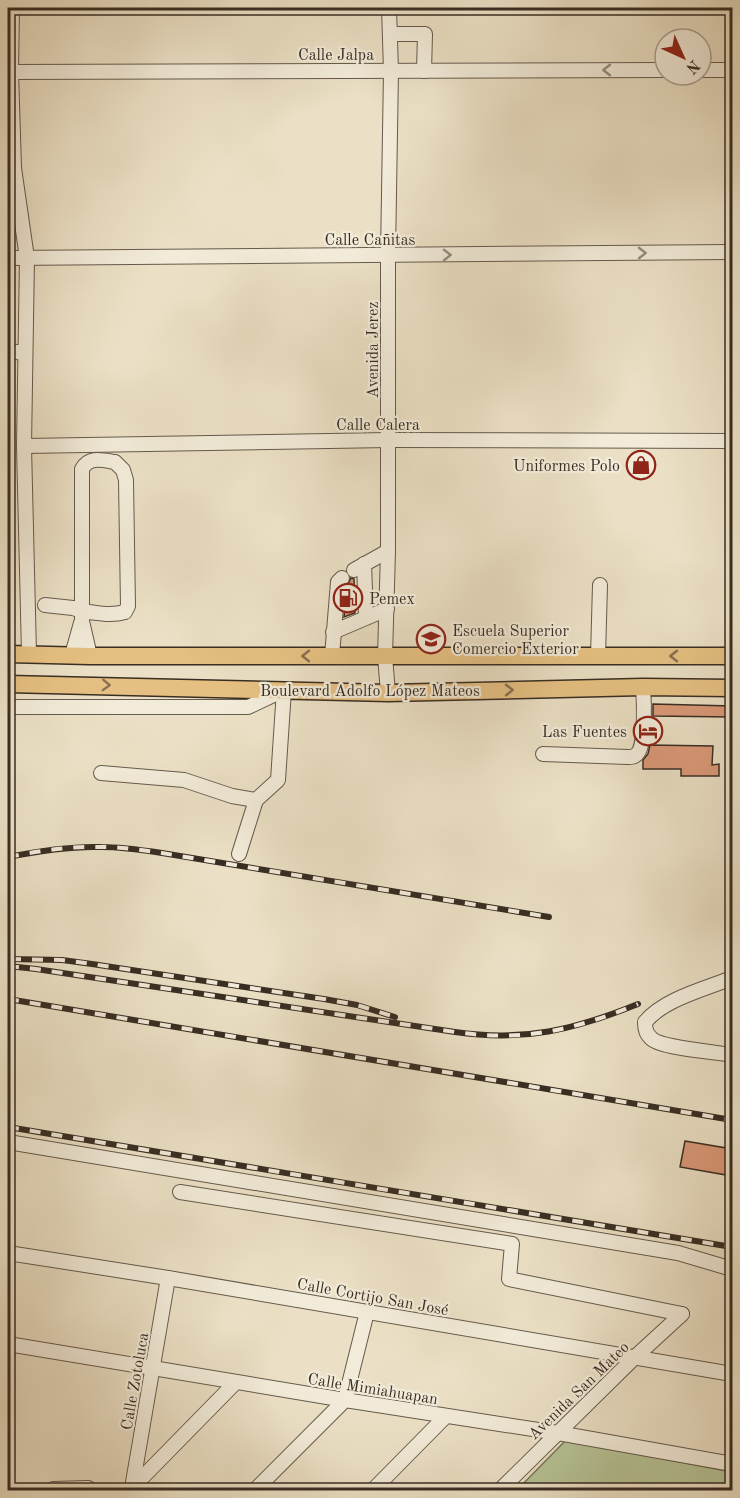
<svg xmlns="http://www.w3.org/2000/svg" width="740" height="1498" font-family="'Old Standard TT',serif">
  <style>
    .green { fill: #b6c296; stroke: #77785c; stroke-width: 1.5 }
    .building { fill: #da9877; stroke: #382d23; stroke-width: 1.5 }
    .lines { fill: none; stroke-linecap: round; stroke-linejoin: round }
    .minor-casing { stroke: #655a4c; stroke-width: 16 }
    .major-casing { stroke: #382d23; stroke-width: 19 }
    .minor { stroke: #f2ebd9; stroke-width: 14 }
    .major { stroke: #e6c082; stroke-width: 16 }
    .rail-casing { stroke: #382d23; stroke-width: 6 }
    .rail { stroke: #f2ebd9; stroke-width: 4; stroke-dasharray: 11; stroke-linecap: butt }
    .oneway { stroke: #958c7e }
    .oneway2 { stroke: #866f4e }
    .labels { text-anchor: middle; stroke-width: 4.5; stroke-linejoin: round; paint-order: stroke }
    .street-label { font-size: 16px; fill: #382d23; stroke: #f2ebd9 }
    .poi-label { font-size: 16px; fill: #382d23; stroke: #f2ebd9; text-anchor: end }
  </style>
  <rect width="100%" height="100%" fill="#ebe0c5"/>
  <filter id="stains"><feTurbulence type="fractalNoise" baseFrequency=".00333" numOctaves="4"/><feColorMatrix values="0 0 0 0 .2 0 0 0 0 .09 0 0 0 0 .02 0 0 0 .5 -.17"/></filter>
  <radialGradient id="worn" r=".72"><stop offset=".6" stop-color="#630" stop-opacity="0"/><stop offset="1" stop-color="#630" stop-opacity=".3"/></radialGradient>
  <path class="green" d="M566,1440L732,1472V1490H517Z"/>
  <g class="building">
    <path d="M351,578L354,579L355,613L344,617L347,586Z"/>
    <path d="M653,704L732,706V717L653,716Z"/>
    <path d="M650,745L713,746L712,765L719,764V776H681V769H643V760L648,754Z"/>
    <path d="M685,1141L732,1149V1176L680,1167Z"/>
  </g>
  <g class="lines">
    <g class="minor-casing">
      <g id="minor">
        <path d="M12,8L11,72L14,168L27,258L24,446L29,654"/>
        <path d="M390,34H425L424,71"/>
        <path d="M701,70H732"/>
        <path d="M8,72L665,70"/>
        <path d="M8,258L732,252"/>
        <path d="M8,351L25,353"/>
        <path d="M24,446L389,440L732,441"/>
        <path d="M364,564L366,617"/>
        <path d="M354,570L388,551"/>
        <path d="M45,605L73,608L82,611V469C89,456 102,460 115,462L123,470L126,480L128,606L125,612C111,616 96,613 82,611V621L90,656"/>
        <path d="M333,632L387,609"/>
        <path d="M72,655L81,623"/>
        <path d="M332,656L338,582L342,578"/>
        <path d="M598,656L600,585"/>
        <path d="M388,693L385,656L388,551V255L391,71L389,8"/>
        <path d="M8,707H248L284,690L278,780L256,800"/>
        <path d="M543,754L628,757C632,757 634,757 637,754C646,746 644,700 643,687"/>
        <path d="M101,773L184,780L232,796L256,800L239,854"/>
        <path d="M732,978C705,989 664,999 645,1022C645,1029 646,1034 652,1039C662,1048 716,1052 732,1055"/>
        <path d="M8,1142L678,1253L732,1269"/>
        <path d="M180,1192L512,1244L509,1279L682,1314"/>
        <path d="M8,1253L168,1278L732,1374"/>
        <path d="M8,1344L345,1400L558,1433L732,1464"/>
        <path d="M53,1489L88,1488L91,1490"/>
        <path d="M131,1489L236,1382"/>
        <path d="M134,1490L132,1488L168,1278"/>
        <path d="M255,1490L345,1400L367,1312"/>
        <path d="M373,1490L446,1416"/>
        <path d="M500,1490L634,1358L682,1314"/>
      </g>
    </g>
    <g class="major-casing">
      <g id="major">
        <path d="M8,654L90,656H732"/>
        <path d="M8,684L388,693L643,687L732,688"/>
      </g>
    </g>
    <use href="#minor" class="minor"/>
    <use href="#major" class="major"/>
    <g class="rail-casing">
      <g id="rail">
        <path d="M8,857C38,851 70,846 101,847C121,847 142,850 162,853L549,917"/>
        <path d="M10,959L62,960L92,964L324,999L357,1005L395,1017"/>
        <path d="M8,966L36,969L455,1032C524,1042 574,1030 638,1004"/>
        <path d="M8,999L732,1120"/>
        <path d="M8,1127L732,1247"/>
      </g>
    </g>
    <use href="#rail" class="rail"/>
  </g>
  <defs><path id="oneway-chevron" d="M-2-3.5L2.5 0L-2 3.5" fill="none" stroke-width="1.6" stroke-linecap="round" stroke-linejoin="round" transform="scale(1.5)"/></defs>
  <g class="oneway">
    <use href="#oneway-chevron" transform="translate(607 70) rotate(180)"/>
    <use href="#oneway-chevron" transform="translate(642 253) rotate(-1)"/>
    <use href="#oneway-chevron" transform="translate(447 255) rotate(-1)"/>
  </g>
  <g class="oneway2">
    <use href="#oneway-chevron" transform="translate(306 656) rotate(-180)"/>
    <use href="#oneway-chevron" transform="translate(674 656) rotate(180)"/>
    <use href="#oneway-chevron" transform="translate(106 685) rotate(2)"/>
    <use href="#oneway-chevron" transform="translate(509 690) rotate(-1)"/>
  </g>
  <defs>
    <g id="shop-ring" transform="scale(1.5)"><circle r="9.5" fill="#f2ebd9" stroke="#8f2418" stroke-width="1.5"/><path d="M-5-2.5h2.3a2.7 3.5 0 0 1 5.4 0H5L5.5 6h-11ZM-1.5-2.5h3a1.5 2.3 0 0 0-3 0Z" fill="#8f2418"/></g>
    <g id="fuel-ring" transform="scale(1.5)"><circle r="9.5" fill="#f2ebd9" stroke="#8f2418" stroke-width="1.5"/><path d="M-5.5-6h7V0h2V4h1.3V-2.5L3-4.5l.8-.8L6-3V5H2.5V1h-1V6h-7ZM-4.2-4.7v3.2H.2V-4.7Z" fill="#8f2418"/></g>
    <g id="university-ring" transform="scale(1.5)"><circle r="9.5" fill="#f2ebd9" stroke="#8f2418" stroke-width="1.5"/><path d="M0-5L7-2L0 1L-7-2ZM-4 1L0 2.5L4 1V4Q0 6-4 4Z" fill="#8f2418"/></g>
    <g id="hotel-ring" transform="scale(1.5)"><circle r="9.5" fill="#f2ebd9" stroke="#8f2418" stroke-width="1.5"/><path d="M-6-4.5h1.5V1H6V5H4.5V3h-9V5H-6ZM-4 0a1.8 1.8 0 1 1 3.6 0ZM.5 0V-2.5h3Q6-2.5 6 0Z" fill="#8f2418"/></g>
  </defs>
  <g fill-rule="evenodd">
    <use href="#shop-ring" x="641" y="465"/>
    <use href="#fuel-ring" x="348" y="598"/>
    <use href="#university-ring" x="431" y="639"/>
    <use href="#hotel-ring" x="648" y="731"/>
  </g>
  <g class="labels">
    <g class="street-label">
      <text x="336" y="60">Calle Jalpa</text>
      <text x="370" y="245">Calle Cañitas</text>
      <text transform="translate(372 350) rotate(-90)" y="6">Avenida Jerez</text>
      <text x="378" y="430">Calle Calera</text>
      <text x="370" y="696">Boulevard Adolfo López Mateos</text>
      <text transform="translate(373 1296) rotate(10)" y="6">Calle Cortijo San José</text>
      <text transform="translate(134 1381) rotate(-80)" y="6">Calle Zotoluca</text>
      <text transform="translate(373 1388) rotate(9)" y="6">Calle Mimiahuapan</text>
      <text transform="translate(578 1390) rotate(-44)" y="6">Avenida San Mateo</text>
    </g>
    <g class="poi-label">
      <text x="620" y="471">Uniformes Polo</text>
      <text x="369" y="604" text-anchor="start">Pemex</text>
      <text x="452" y="636" text-anchor="start">Escuela Superior<tspan x="452" dy="18">Comercio Exterior</tspan></text>
      <text x="627" y="737">Las Fuentes</text>
    </g>
  </g>
  <rect width="740" height="1498" fill="none" stroke="#ebe0c5" stroke-width="30"/>
  <rect x="9" y="9" width="722" height="1480" fill="none" stroke="#382d23" stroke-width="3"/>
  <rect x="15" y="15" width="710" height="1468" fill="none" stroke="#382d23" stroke-width="1.5"/>
  <g transform="translate(683 57) rotate(135)"><circle r="28" fill="#f2ebd9" stroke="#a89f90" stroke-width="1.5"/>
  <path d="M0-4.5L10 22L0 15L-10 22Z" fill="#8f2418"/>
  <text y="-9" font-size="16" font-weight="bold" text-anchor="middle" fill="#382d23">N</text>
  </g>
  <rect width="100%" height="100%" filter="url(#stains)"/>
  <rect width="100%" height="100%" fill="url(#worn)"/>
</svg>
